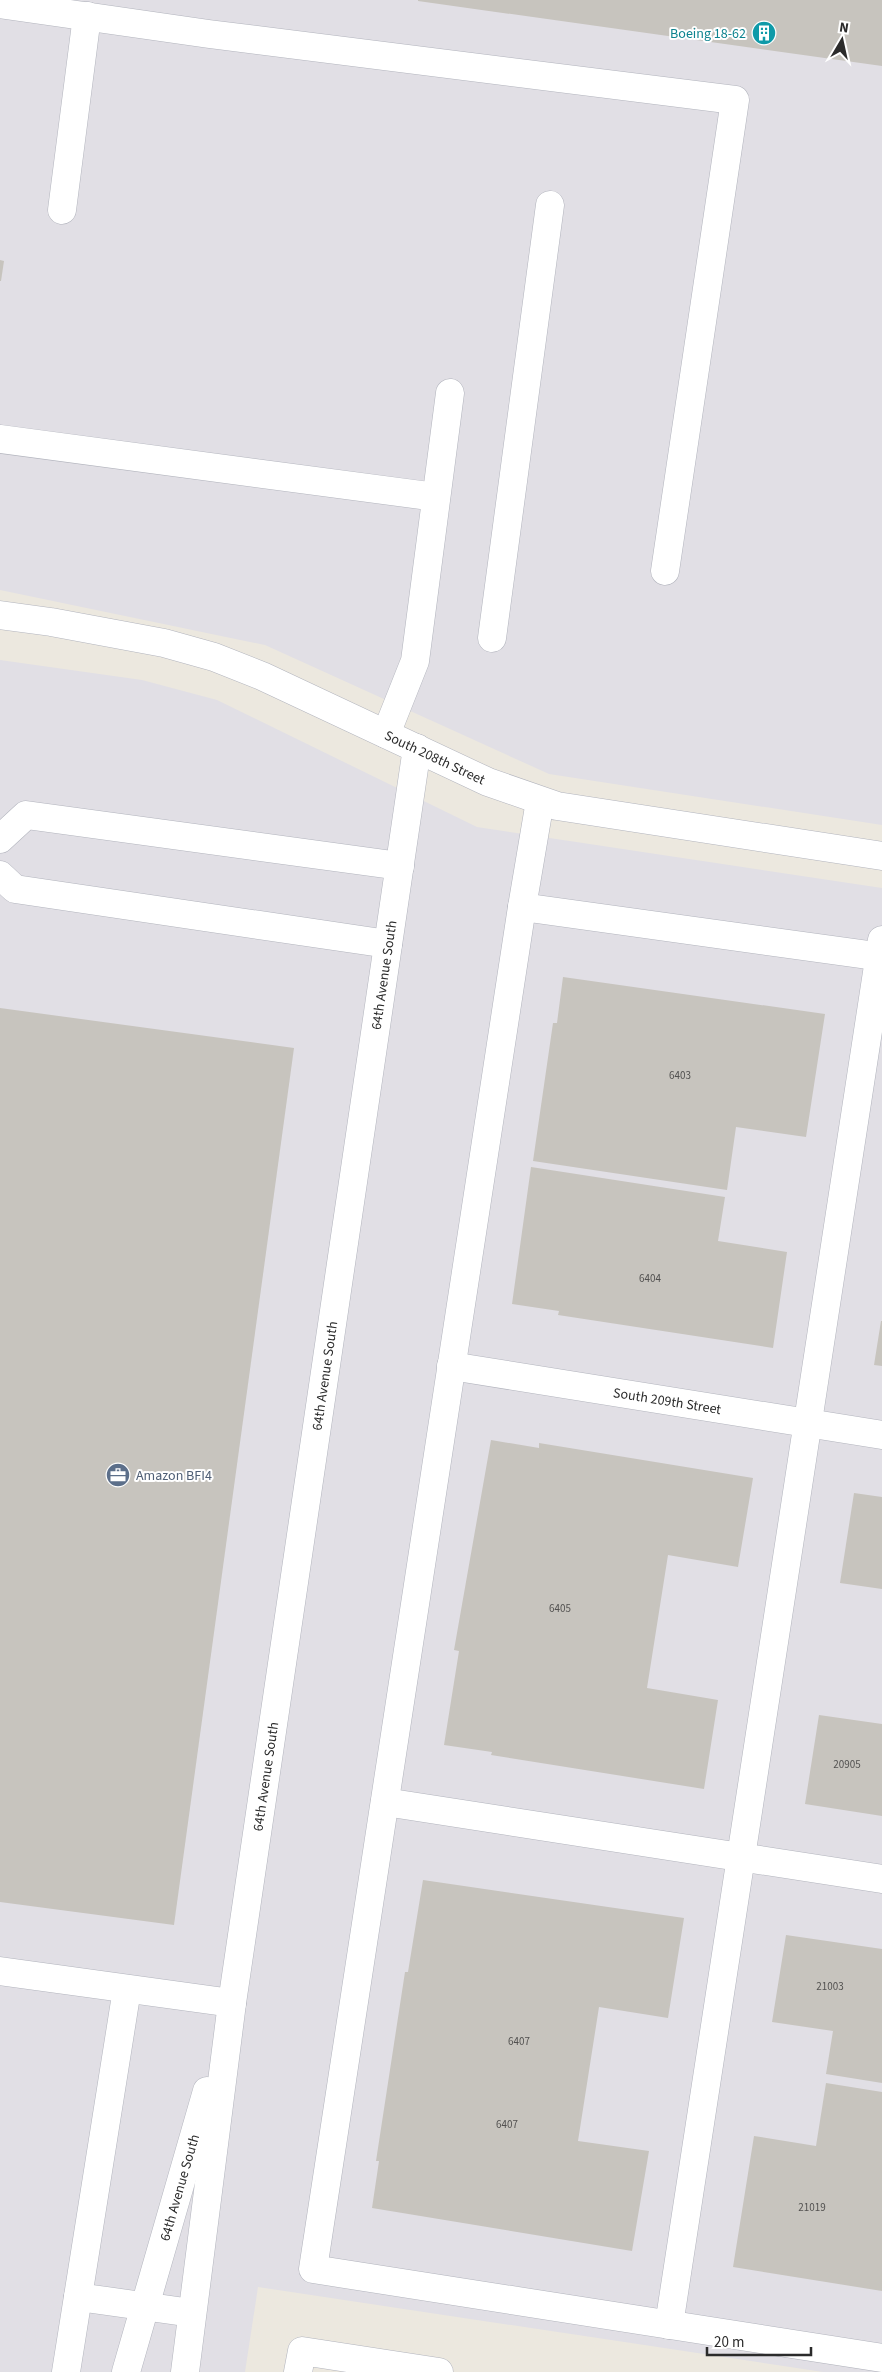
<svg xmlns="http://www.w3.org/2000/svg" width="882" height="2372" font-family="'Source Sans 3',sans-serif">
  <style>
    .industrial { fill: #e1dfe5 }
    .building { fill: #c7c4be }
    .lines { fill: none; stroke-linecap: round; stroke-linejoin: round }
    .minor-casing { stroke: #b2b4bd; stroke-width: 29 }
    .minor { stroke: #fff; stroke-width: 28 }
    .labels { text-anchor: middle; stroke-width: 4; stroke-linejoin: round; paint-order: stroke }
    .number-label { font-size: 11px; fill: #525150 }
    .culture-label { font-size: 14px; fill: #0d838f; stroke: #fff; text-anchor: end }
    .street-label { font-size: 14px; fill: #2b2b2b; stroke: #fff }
    .service-label { font-size: 14px; fill: #4e5e75; stroke: #fff; text-anchor: start }
  </style>
  <rect width="100%" height="100%" fill="#ece8df"/>
  <g class="industrial">
    <path d="M0,0H882V825L549,774L265,645L0,590Z"/>
    <path d="M0,660L142,680L217,700L477,827L882,888V2372H823L258,2287L245,2372H0Z"/>
  </g>
  <g class="building">
    <path d="M418,0H882V66L418,1Z"/>
    <path d="M0,260L4,261L1,281H0Z"/>
    <path d="M563,977L825,1014L806,1137L736,1127L727,1190L533,1161L553,1023H557Z"/>
    <path d="M0,1008L294,1048L174,1925L0,1902Z"/>
    <path d="M531,1167L725,1197L718,1241L787,1252L773,1348L558,1315L559,1311L512,1304Z"/>
    <path d="M881,1321H882V1366L874,1365Z"/>
    <path d="M491,1440L539,1448V1443L753,1478L738,1567L668,1555L647,1688L718,1700L704,1789L491,1755L492,1752L444,1745L459,1651L454,1650Z"/>
    <path d="M854,1493L882,1497V1589L840,1583Z"/>
    <path d="M819,1715L882,1724V1816L805,1804Z"/>
    <path d="M423,1880L684,1918L668,2018L599,2007L578,2141L649,2151L632,2251L372,2208L379,2161H376L405,1972H408Z"/>
    <path d="M786,1935L882,1949V2083L826,2074L833,2031L772,2022Z"/>
    <path d="M826,2083L882,2092V2291L733,2267L754,2136L816,2146Z"/>
  </g>
  <g class="lines">
    <g class="minor-casing">
      <g id="minor">
        <path d="M0,4L209,34L735,100L665,571"/>
        <path d="M62,210L87,16"/>
        <path d="M0,439L436,497"/>
        <path id="s1" d="M0,615L51,622L164,643L214,657L262,676L488,782L557,806L882,856"/>
        <path d="M492,638L550,205"/>
        <path d="M386,734L415,661L450,393"/>
        <path d="M0,839L26,815L400,866"/>
        <path d="M0,875L15,889L388,944"/>
        <path d="M522,907L540,801"/>
        <path d="M882,957L522,907L313,2269L882,2358"/>
        <path id="s2" d="M451,1366L882,1435"/>
        <path d="M385,1802L882,1879"/>
        <path d="M0,1971L232,2003"/>
        <path d="M78,2297L192,2313"/>
        <path d="M669,2325L882,940"/>
        <path d="M66,2372L127,1989"/>
        <path id="s3" d="M126,2372L207,2091"/>
        <path id="s4" d="M185,2372L232,2003L417,748"/>
        <path d="M298,2372L302,2351L439,2372"/>
      </g>
    </g>
    <use href="#minor" class="minor"/>
  </g>
  <defs>
    <g id="building-disc" transform="scale(1.25)"><circle r="9.5" fill="#0f9aa8" stroke="#fff"/><path d="M-4-6H4V6H1V3H-1V6H-4ZM-2.5-4.3h1.7v1.8h-1.7ZM.8-4.3h1.7v1.8H.8ZM-2.5-1h1.7V.8h-1.7ZM.8-1h1.7V.8H.8Z" fill="#fff"/></g>
    <g id="office-disc" transform="scale(1.25)"><circle r="9.5" fill="#5c6f8a" stroke="#fff"/><path d="M-6-3h4V-5.5h4V-3h4V5H-6ZM-1-4.5V-3h2v-1.5ZM-6 0V1H6V0Z" fill="#fff"/></g>
  </defs>
  <g fill-rule="evenodd">
    <use href="#building-disc" x="764" y="33"/>
    <use href="#office-disc" x="118" y="1475"/>
  </g>
  <g class="labels">
    <g class="number-label">
      <text x="680" y="1079">6403</text>
      <text x="650" y="1282">6404</text>
      <text x="560" y="1612">6405</text>
      <text x="847" y="1768">20905</text>
      <text x="830" y="1990">21003</text>
      <text x="519" y="2045">6407</text>
      <text x="507" y="2128">6407</text>
      <text x="812" y="2211">21019</text>
    </g>
    <g class="culture-label">
      <text x="746" y="38">Boeing 18-62</text>
    </g>
    <g class="street-label">
      <text dy="5" stroke="none"><textPath href="#s1" startOffset="461">South 208th Street</textPath></text>
      <text dy="5" stroke="none"><textPath href="#s4" startOffset="1411">64th Avenue South</textPath></text>
      <text dy="5" stroke="none"><textPath href="#s4" startOffset="1006">64th Avenue South</textPath></text>
      <text dy="5" stroke="none"><textPath href="#s2" startOffset="219">South 209th Street</textPath></text>
      <text dy="5" stroke="none"><textPath href="#s4" startOffset="601">64th Avenue South</textPath></text>
      <text dy="5" stroke="none"><textPath href="#s3" startOffset="192">64th Avenue South</textPath></text>
    </g>
    <g class="service-label">
      <text x="136" y="1480">Amazon BFI4</text>
    </g>
  </g>
  <g transform="translate(842 40) rotate(9)" stroke="#ffffff" stroke-width="4" paint-order="stroke">
  <path d="M0-4L9 19L0 12L-9 19Z" fill="#2b2b2b"/>
  <text y="-8" font-size="14" font-weight="bold" text-anchor="middle" fill="#2b2b2b">N</text>
  </g>
  <path d="M707 2347v8h104v-8" fill="none" stroke="#2b2b2b" stroke-width="2.5"/>
  <text x="714" y="2347" font-size="15" fill="#2b2b2b" stroke="#ffffff" stroke-width="4" paint-order="stroke">20 m</text>
</svg>
